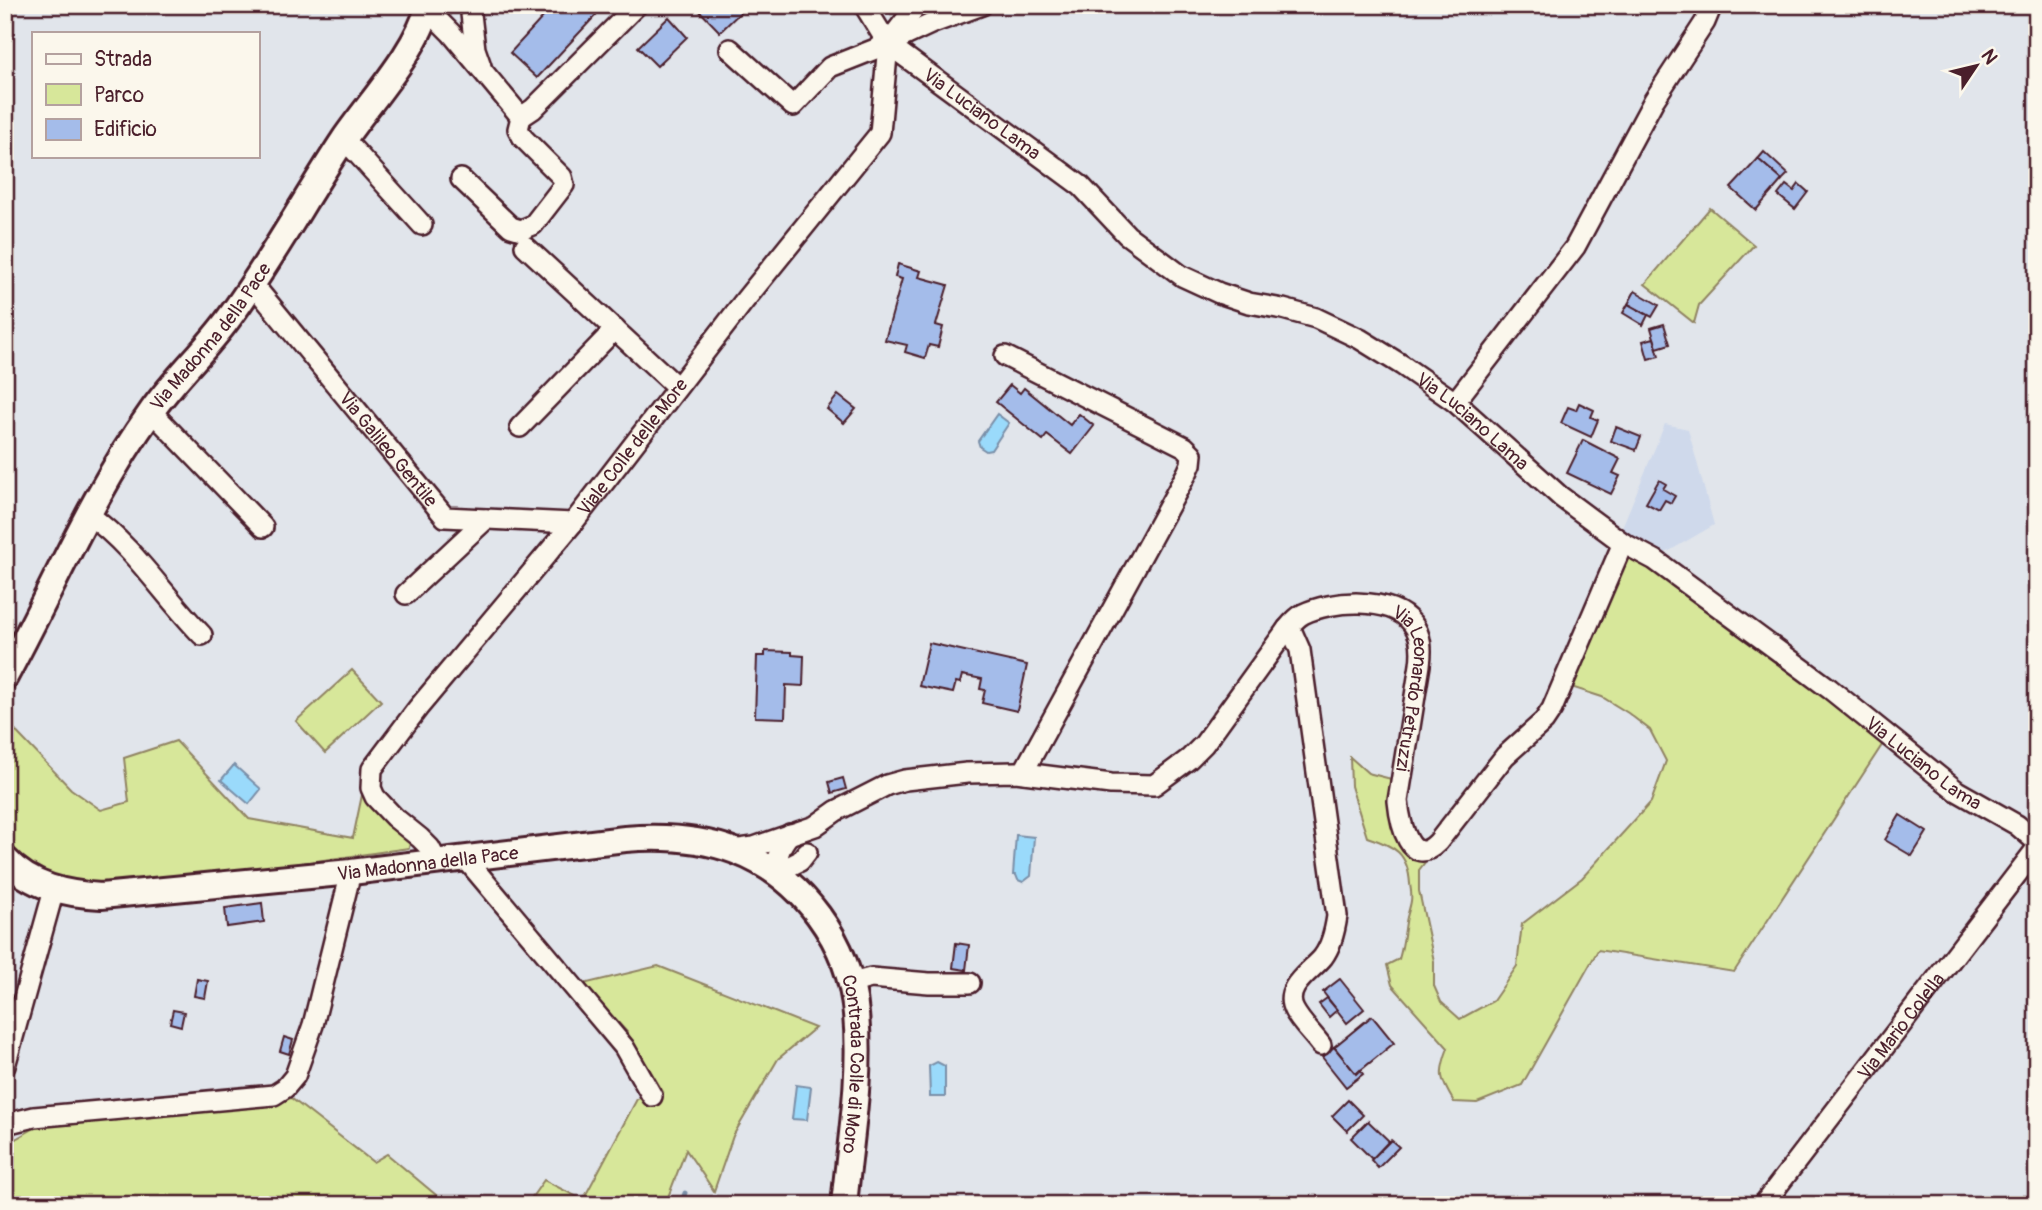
<svg xmlns="http://www.w3.org/2000/svg" width="2042" height="1210" font-family="Pangolin,sans-serif">
  <style>
    .built { fill: #cfd9eb }
    .green { fill: #d7e79a; stroke: #908362; stroke-width: 2 }
    .water { fill: #9adafb; stroke: #7a8fa8; stroke-width: 2 }
    .lines { fill: none; stroke-linecap: round; stroke-linejoin: round }
    .stream { stroke: #7a8fa8; stroke-width: 5 }
    .building { fill: #a4bcea; stroke: #4a1f2b; stroke-width: 2 }
    .minor-casing { stroke: #4a1f2b; stroke-width: 24 }
    .major-casing { stroke: #4a1f2b; stroke-width: 30 }
    .minor { stroke: #fbf7ec; stroke-width: 19 }
    .major { stroke: #fbf7ec; stroke-width: 24 }
    .labels { text-anchor: middle; stroke-width: 6; stroke-linejoin: round; paint-order: stroke }
    .street-label { font-size: 19px; fill: #4a1f2b; stroke: #fbf7ec }
  </style>
  <rect width="100%" height="100%" fill="#e1e5eb"/>
  <filter id="ink" filterUnits="userSpaceOnUse"><feTurbulence type="fractalNoise" baseFrequency=".0143" numOctaves="2"/><feDisplacementMap in="SourceGraphic" scale="14" xChannelSelector="R" yChannelSelector="G"/><feConvolveMatrix kernelMatrix="1 2 1 2 8 2 1 2 1" color-interpolation-filters="sRGB"/></filter>
  <g filter="url(#ink)">
    <path class="built" d="M1665,424L1688,429L1714,525L1664,554L1620,532Z"/>
    <g class="green">
      <path d="M1710,208L1754,245L1699,305L1694,323L1645,284Z"/>
      <path d="M1627,551L1886,739L1734,972L1598,950L1522,1085L1477,1103L1454,1102C1440,1079 1438,1074 1448,1048L1392,985L1387,965L1399,959C1403,946 1404,935 1406,922C1407,915 1410,908 1411,901C1412,895 1411,890 1410,884C1408,853 1395,846 1367,837L1351,786L1350,757L1368,773L1407,783L1408,818L1412,835L1438,852L1426,861L1419,870V891L1434,961V986L1441,1002L1460,1019L1493,1001L1517,966L1522,924L1582,878L1651,802L1666,761L1650,730L1628,713L1602,697L1571,687Z"/>
      <path d="M352,670L381,701L325,753L296,721Z"/>
      <path d="M5,720L71,789L101,810L129,802L124,758L176,741L249,819L353,838L362,795L411,838L409,848C331,859 253,871 175,878C141,881 107,887 73,883C48,880 20,864 5,843Z"/>
      <path d="M658,966L815,1028L778,1059L733,1136L714,1191L686,1150L665,1205H537L530,1200L544,1180L583,1200L637,1099L663,1092L627,1032L583,984Z"/>
      <path d="M291,1098L373,1162L387,1154L448,1205H5V1145L40,1125L89,1118Z"/>
    </g>
    <g class="water">
      <path d="M997,414L1009,423L991,450L986,451L980,447L978,441Z"/>
      <path d="M234,765L261,789L249,804L221,780Z"/>
      <path d="M1016,835L1034,837L1031,876L1023,882L1018,880L1016,875H1013Z"/>
      <path d="M937,1062L945,1066V1097H930L929,1066Z"/>
      <path d="M796,1085L811,1087L807,1120L792,1119Z"/>
    </g>
    <g class="lines">
      <path class="stream" d="M681,1205L685,1193"/>
    </g>
    <g class="building">
      <path d="M554,5H586L596,15L537,78L510,53Z"/>
      <path d="M694,5H748L720,32Z"/>
      <path d="M669,17L687,37L657,66L638,47Z"/>
      <path d="M1764,152L1788,174L1782,180L1758,159Z"/>
      <path d="M1758,159L1782,180L1756,210L1731,188Z"/>
      <path d="M1799,184L1808,192L1795,209L1778,195L1786,185L1794,191Z"/>
      <path d="M898,264L921,271L919,277L948,285L936,325L943,327L938,347L929,345L925,358L905,352L907,345L885,340L902,279L895,277Z"/>
      <path d="M1635,291L1659,305L1652,317L1628,304Z"/>
      <path d="M1628,304L1648,315L1643,325L1623,313Z"/>
      <path d="M1664,324L1670,344L1657,348L1651,328Z"/>
      <path d="M1654,338L1659,356L1648,359L1643,341Z"/>
      <path d="M1010,385L1020,393L1024,388L1070,425L1079,414L1094,426L1072,454L1047,435L1043,440L996,402Z"/>
      <path d="M838,395L856,409L844,423L827,409Z"/>
      <path d="M1579,403L1594,410L1591,417L1598,420L1591,437L1561,423L1568,407L1576,410Z"/>
      <path d="M1616,427L1641,437L1636,450L1611,441Z"/>
      <path d="M1583,440L1620,459L1613,473L1620,476L1611,494L1567,473Z"/>
      <path d="M1659,480L1666,484L1663,489L1675,496L1671,503L1665,500L1659,510L1646,503Z"/>
      <path d="M929,643L1027,665L1017,711L982,703L985,690L980,689L982,679L962,675L960,683L956,682L953,693L919,686Z"/>
      <path d="M765,651L792,652V655L804,656L803,686L786,685L785,718L755,717L757,656H765Z"/>
      <path d="M843,778L846,789L832,793L829,782Z"/>
      <path d="M1900,815L1927,832L1912,856L1885,840Z"/>
      <path d="M262,903L264,922L227,927L225,908Z"/>
      <path d="M956,943L969,945L966,970L953,968Z"/>
      <path d="M197,979L208,981L205,998L194,996Z"/>
      <path d="M1340,979L1364,1009L1347,1023L1323,992Z"/>
      <path d="M1327,998L1337,1010L1329,1017L1319,1004Z"/>
      <path d="M173,1010L184,1012L181,1026L170,1023Z"/>
      <path d="M1372,1016L1394,1043L1356,1074L1334,1047Z"/>
      <path d="M284,1037L293,1040L289,1054L280,1051Z"/>
      <path d="M1334,1047L1356,1074L1360,1070L1363,1074L1346,1087L1322,1057Z"/>
      <path d="M1348,1100L1363,1115L1347,1131L1332,1116Z"/>
      <path d="M1368,1121L1389,1141L1372,1159L1351,1138Z"/>
      <path d="M1391,1140L1399,1147L1378,1168L1371,1160Z"/>
    </g>
    <g class="lines">
      <g class="minor-casing">
        <g id="minor">
          <path d="M470,5L475,49L481,66"/>
          <path d="M427,13L436,18L451,33L521,117"/>
          <path d="M890,40L917,5"/>
          <path id="s1" d="M888,44L1081,186L1127,235L1182,276L1219,293L1249,303L1283,309L1316,318L1360,339L1402,365L1455,402L1561,497L1623,543L1655,560L1830,689L1957,791L2017,825L2037,842"/>
          <path d="M730,49L793,106L830,67L888,44L933,23L982,5"/>
          <path d="M521,117L533,109L637,5"/>
          <path d="M344,139L422,225"/>
          <path d="M461,179L511,227L521,230L533,225L564,185L562,177L523,138L518,129L521,117"/>
          <path d="M525,246L677,387"/>
          <path id="s2" d="M252,283L445,517L573,523"/>
          <path d="M1005,356L1185,447L1192,454L1191,464L1187,473L1025,769V773"/>
          <path d="M1455,402L1575,247L1654,100L1705,22L1712,5"/>
          <path d="M151,411L263,527"/>
          <path d="M520,427L615,329"/>
          <path d="M89,515C134,547 164,596 202,635"/>
          <path d="M406,594L486,519"/>
          <path d="M1287,629L1293,634L1300,650L1337,916C1335,930 1332,945 1323,957C1312,971 1282,987 1294,1010C1300,1022 1313,1034 1321,1045"/>
          <path d="M790,834C779,846 777,857 776,873L800,861L807,852"/>
          <path id="s3" d="M733,850L754,847L815,826L836,811L887,785L905,780L967,773L1016,772L1111,784L1154,785L1189,759L1204,744L1287,629C1292,623 1296,618 1303,614C1331,600 1391,596 1412,623C1422,635 1422,650 1420,665L1398,801C1400,822 1410,871 1438,842L1505,756L1544,721L1552,709L1623,543"/>
          <path d="M465,858L624,1047L652,1096"/>
          <path id="s4" d="M437,862L430,848L420,838L394,817L375,797L371,788L372,769L418,708L573,523L745,300L880,133L888,44L864,5"/>
          <path d="M852,983L871,978L929,983H970"/>
          <path d="M5,1066L54,890"/>
          <path d="M5,1124L34,1117L274,1095L285,1088L295,1076L313,1025L351,872"/>
          <path id="s5" d="M1763,1205L2037,848"/>
        </g>
      </g>
      <g class="major-casing">
        <g id="major">
          <path id="s6" d="M5,677C53,589 92,494 151,412C174,379 205,351 229,318C271,261 305,198 344,139C371,100 417,51 429,5"/>
          <path id="s7" d="M5,859C31,887 66,894 101,896L351,872L625,839C663,836 700,838 735,851C802,876 850,943 856,1014C862,1077 850,1142 844,1205"/>
        </g>
      </g>
      <use href="#minor" class="minor"/>
      <use href="#major" class="major"/>
    </g>
  </g>
  <g class="labels">
    <g class="street-label">
      <text dy="7" stroke="none"><textPath href="#s1" startOffset="117">Via Luciano Lama</textPath></text>
      <text dy="7" stroke="none"><textPath href="#s6" startOffset="399">Via Madonna della Pace</textPath></text>
      <text dy="7" stroke="none"><textPath href="#s1" startOffset="705">Via Luciano Lama</textPath></text>
      <text dy="7" stroke="none"><textPath href="#s4" startOffset="534">Viale Colle delle More</textPath></text>
      <text dy="7" stroke="none"><textPath href="#s2" startOffset="215">Via Galileo Gentile</textPath></text>
      <text dy="7" stroke="none"><textPath href="#s3" startOffset="847">Via Leonardo Petruzzi</textPath></text>
      <text dy="7" stroke="none"><textPath href="#s1" startOffset="1272">Via Luciano Lama</textPath></text>
      <text dy="7" stroke="none"><textPath href="#s7" startOffset="434">Via Madonna della Pace</textPath></text>
      <text dy="7" stroke="none"><textPath href="#s5" startOffset="226">Via Mario Colella</textPath></text>
      <text dy="7" stroke="none"><textPath href="#s7" startOffset="1008">Contrada Colle di Moro</textPath></text>
    </g>
  </g>
  <rect width="2042" height="1210" fill="none" stroke="#fbf7ec" stroke-width="28"/>
  <rect x="14" y="14" width="2014" height="1182" fill="none" stroke="#4a1f2b" stroke-width="2.5" filter="url(#ink)"/>
  <rect x="32" y="32" width="228" height="126" fill="#fbf7ec" stroke="#b4a19f" stroke-width="2"/>
  <rect x="46" y="54" width="35" height="10" fill="#fbf7ec" stroke="#b4a19f" stroke-width="2"/>
  <text x="94" y="66" font-size="21" fill="#4a1f2b">Strada</text>
  <rect x="46" y="84" width="35" height="21" fill="#d7e79a" stroke="#b4a19f" stroke-width="2"/>
  <text x="94" y="102" font-size="21" fill="#4a1f2b">Parco</text>
  <rect x="46" y="119" width="35" height="21" fill="#a4bcea" stroke="#b4a19f" stroke-width="2"/>
  <text x="94" y="136" font-size="21" fill="#4a1f2b">Edificio</text>
  <g transform="translate(1976 66) rotate(55)" stroke="#fbf7ec" stroke-width="5" paint-order="stroke">
  <path d="M0-5L12 26L0 18L-12 26Z" fill="#4a1f2b"/>
  <text y="-10" font-size="19" font-weight="bold" text-anchor="middle" fill="#4a1f2b">N</text>
  </g>
</svg>
